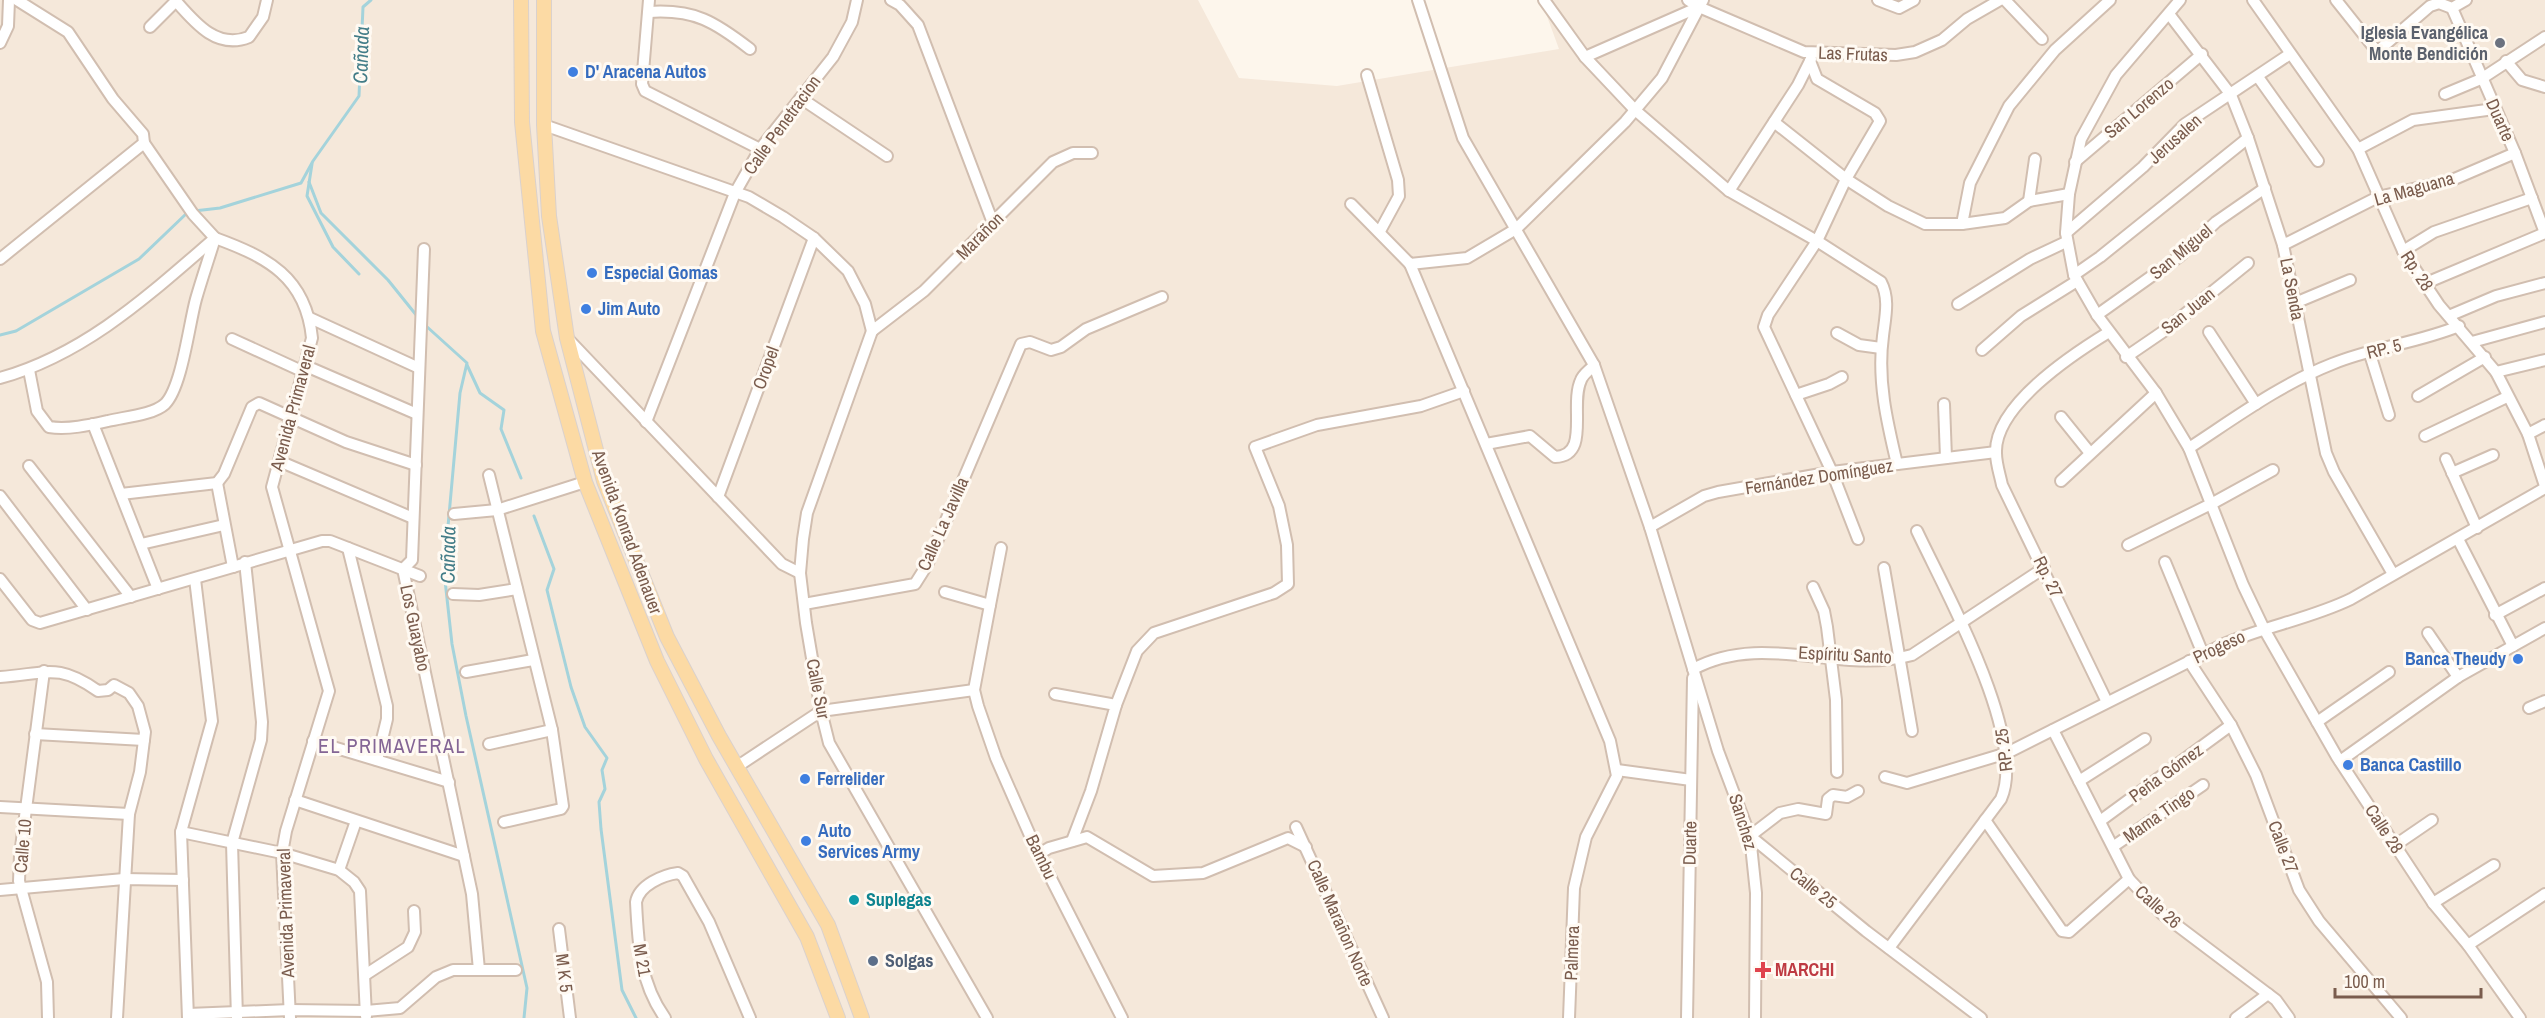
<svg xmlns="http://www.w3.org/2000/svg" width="2545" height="1018" font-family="'Archivo Narrow',sans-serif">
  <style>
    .residential { fill: #f5e8da }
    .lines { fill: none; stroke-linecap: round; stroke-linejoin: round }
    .stream { stroke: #a4d3db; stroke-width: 3 }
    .minor-casing { stroke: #d1beb0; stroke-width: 14 }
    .major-casing { stroke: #dad1cd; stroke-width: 16 }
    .minor { stroke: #fff; stroke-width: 10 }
    .major { stroke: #fcdaa4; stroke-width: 14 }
    .worship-dot { fill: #6b7280; stroke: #fffaf3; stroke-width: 2 }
    .shop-dot { fill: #3f7fe0; stroke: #fffaf3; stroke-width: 2 }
    .culture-dot { fill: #0f9aa8; stroke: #fffaf3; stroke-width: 2 }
    .service-dot { fill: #5c6f8a; stroke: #fffaf3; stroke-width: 2 }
    .health-dot { fill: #e0444e; stroke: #fffaf3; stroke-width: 2 }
    .labels { text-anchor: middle; stroke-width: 6; stroke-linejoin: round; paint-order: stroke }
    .worship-label { font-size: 18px; font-weight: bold; fill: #5b616d; stroke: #fffaf3; text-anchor: end }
    .street-label { font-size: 18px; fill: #7a5c4d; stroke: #fffaf3 }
    .shop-label { font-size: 18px; font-weight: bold; fill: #366cbe; stroke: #fffaf3; text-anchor: start }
    .culture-label { font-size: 18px; font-weight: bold; fill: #0d838f; stroke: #fffaf3; text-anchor: start }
    .service-label { font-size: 18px; font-weight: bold; fill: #4e5e75; stroke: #fffaf3; text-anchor: start }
    .health-label { font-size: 18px; font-weight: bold; fill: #be3a42; stroke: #fffaf3; text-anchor: start }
    .water-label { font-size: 20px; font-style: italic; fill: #427c87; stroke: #fffaf3 }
    .neighbourhood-label { font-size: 20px; letter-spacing: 1.5px; fill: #846595; stroke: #fffaf3 }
  </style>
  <rect width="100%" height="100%" fill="#fdf6ec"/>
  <path class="residential" d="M0,0H1198L1239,78L1337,86L1559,49L1541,0H2545V1018H0Z"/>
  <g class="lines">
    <g class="stream">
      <path d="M312,164L307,196L333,247L359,274"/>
      <path d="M309,182L321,213L388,280L417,316"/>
      <path d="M194,211L220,208L301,183L313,161L359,96L363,7L371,0"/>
      <path d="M425,325L467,363L460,393L444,571L452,644L466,716L527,988L524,1018"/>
      <path d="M0,335L16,331L139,259L187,213"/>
      <path d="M467,365L480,393L504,410L501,429L521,478"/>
      <path d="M534,516L554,569L547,590L571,687L585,727L607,758L602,770L605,789L599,802L601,829L622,990L636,1018"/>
    </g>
    <g class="minor-casing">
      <g id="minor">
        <path d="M175,0C195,23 217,50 249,37L263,17L267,0"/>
        <path d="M649,0L642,84L645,91L760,149"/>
        <path d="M891,0L900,5L918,25L993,223"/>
        <path d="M1418,0L1463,138L1594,365L1650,527L1718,751L1750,836L1756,893L1755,1018"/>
        <path d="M1544,0L1585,57L1635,110L1729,191L1817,241L1881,282C1890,299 1885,318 1883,336C1877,380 1887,422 1897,464"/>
        <path d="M1688,0L1699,7L1804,52L1896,55L1915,52L1942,40L1967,19L2000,0"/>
        <path d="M1878,0L1899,8L1914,0"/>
        <path d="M2005,0L2042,39"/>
        <path d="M2180,0L2116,75L2081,139L2069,194L2066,233L2074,275L2097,315L2156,393L2189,448L2243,585L2264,629L2337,757L2433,903L2468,945L2520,1018"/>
        <path d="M2253,0L2358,149L2403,251L2439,305L2496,372L2528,434L2545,486"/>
        <path d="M2336,0L2375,49L2379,50L2430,6L2439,3L2452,8L2466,0"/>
        <path d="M2452,8L2515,153L2545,233"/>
        <path d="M649,12C695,9 715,22 750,49"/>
        <path d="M2169,14L2231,95L2248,138L2283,245L2326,453L2334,472L2393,574"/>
        <path d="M150,27L176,1"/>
        <path d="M0,43L8,26L9,0"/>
        <path d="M1585,57L1699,7"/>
        <path d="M1810,61L1817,79L1875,113L1880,121L1846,179L1888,206L1925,224H1962"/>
        <path d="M2506,61L2522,80L2545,87"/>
        <path d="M1367,75L1398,180L1399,196L1380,231"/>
        <path d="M2258,77L2318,161"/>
        <path d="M2445,94L2481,79L2545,37"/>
        <path d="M802,99L887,156"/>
        <path d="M1774,122L1846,179L1817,241L1768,315L1764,327L1832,472L1858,539"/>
        <path d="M544,125L749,197L783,217L814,238L848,271L865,304L872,331"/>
        <path d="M2358,149L2413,120L2494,109"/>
        <path d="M2075,162L2202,54"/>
        <path d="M1729,191L1798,85L1811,59"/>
        <path d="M2069,194L2029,201L2005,218L1962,224L1970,183L2009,106L2055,50L2110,0"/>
        <path d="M2029,201L2035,159"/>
        <path d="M1351,204L1410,264L1467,258L1516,229L1625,122L1662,78L1703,0"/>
        <path d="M2066,233L2143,167L2185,124L2290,54"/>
        <path d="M2283,245L2378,197L2452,180L2515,153"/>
        <path d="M424,249L412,560L403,569L472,894L479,970"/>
        <path d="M2403,251L2434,232L2532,198"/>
        <path d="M0,259L144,143L143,134L113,99L68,32L17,0"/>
        <path d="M1410,264L1610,741L1617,776L1586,837L1574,888L1569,1018"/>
        <path d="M2074,275L2100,257L2248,138"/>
        <path d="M2426,283L2545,233"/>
        <path d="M2295,303L2350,280"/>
        <path d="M1958,304L2030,259L2066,242"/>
        <path d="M2097,315L2180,256L2216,222L2265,188"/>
        <path d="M2451,315L2496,296L2545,283"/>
        <path d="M310,318L419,368"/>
        <path d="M872,331L807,513L803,539L800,573L806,623L821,711L829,743L987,1018"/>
        <path d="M872,331L924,291L1053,162L1073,153H1092"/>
        <path d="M2209,332L2256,404"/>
        <path d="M1837,333L1859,345L1881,348"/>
        <path d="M232,339L304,372"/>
        <path d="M569,340L782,564L800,573"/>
        <path d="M2472,342L2545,322"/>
        <path d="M1982,350L2021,316L2077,281"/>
        <path d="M2369,351L2389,415"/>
        <path d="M2126,357L2164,331L2248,263"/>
        <path d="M306,366L417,414"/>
        <path d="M29,370L37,411L49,427C68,430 90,425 108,421C124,417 153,415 165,404C182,387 189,324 196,299C202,278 209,258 215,238L193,214L144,143"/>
        <path d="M2496,372L2545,360"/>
        <path d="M0,378C86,354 150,294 215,238C267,257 306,277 312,338L272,487L329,691L286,831L282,853L290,1018"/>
        <path d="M1796,395L1829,384L1842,377"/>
        <path d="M2418,396L2485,357"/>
        <path d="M1944,404L1946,458"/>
        <path d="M2061,417L2090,453"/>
        <path d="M646,422L735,193L760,149L833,57L852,22L857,0"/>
        <path d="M93,424L158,589"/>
        <path d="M2528,434L2545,425"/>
        <path d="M2425,436L2507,397"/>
        <path d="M1486,444L1530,436L1555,457C1591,456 1569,405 1581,380C1583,374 1590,370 1594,365"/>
        <path d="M2189,448C2235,418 2281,384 2332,364C2373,347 2418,343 2459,326"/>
        <path d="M2446,459L2477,528"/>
        <path d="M279,461L413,518"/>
        <path d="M29,466L131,597"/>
        <path d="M2452,473L2493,455"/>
        <path d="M489,475L552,730L563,806L561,809L504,822"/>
        <path d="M2061,481L2156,393"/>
        <path d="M217,483L233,567"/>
        <path d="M121,494L217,483L224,474L252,407L259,403L346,442L416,465"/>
        <path d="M0,496L87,610"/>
        <path d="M718,497L814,238"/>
        <path d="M454,514L497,510L585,482"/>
        <path d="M1650,527L1704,496L1718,492L1832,472L1996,452"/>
        <path d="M2458,539L2513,646"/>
        <path d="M141,544L224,525"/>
        <path d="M2128,545L2213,503L2273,470"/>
        <path d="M348,548L387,706V719L377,760"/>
        <path d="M2165,562L2203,654"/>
        <path d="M1884,568L1912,731"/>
        <path d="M0,579L32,620L40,623L322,541H330L420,576"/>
        <path d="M1813,587L1824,611L1827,627L1836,700L1837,772"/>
        <path d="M945,592L990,605L974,690L978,706L996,758L1036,849L1122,1018"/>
        <path d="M453,594L479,595L517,589"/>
        <path d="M804,604L915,584L927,565L1021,344L1030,342L1051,350L1061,347L1086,329L1162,297"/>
        <path d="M990,605L1001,548"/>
        <path d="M2495,615L2545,588"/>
        <path d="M2428,633L2458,677"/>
        <path d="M2189,661L2231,725L2256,775L2299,890L2319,921L2401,1018"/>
        <path d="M1693,669C1764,631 1840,675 1912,655L2044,568"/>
        <path d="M44,671L20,855L19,881L47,982L48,1018"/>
        <path d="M466,672L533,660"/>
        <path d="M0,677C46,674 57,662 98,691L108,690L114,685L129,693L138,706L145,732L140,772L129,814L117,1018"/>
        <path d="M1055,694L1116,705L1091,791L1072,841"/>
        <path d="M2107,702L2002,485C2000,475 1996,464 1996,453C1994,406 2073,354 2109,332"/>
        <path d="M1116,705L1137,651L1154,633L1274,593L1288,584L1287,545L1279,506L1255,447L1317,425L1421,406L1464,391"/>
        <path d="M2529,708L2545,701"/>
        <path d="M2317,722L2389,672"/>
        <path d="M2053,730L2129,879L2162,914L2276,1000L2289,1018"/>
        <path d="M35,734L144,740"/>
        <path d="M313,741L449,782"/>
        <path d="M489,744L552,730"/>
        <path d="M2340,761L2458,677L2545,628"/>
        <path d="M738,766L821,711L974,690"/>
        <path d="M1617,770L1691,780"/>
        <path d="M1885,777L1907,783L2007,753L2224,644C2265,626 2310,619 2351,599L2545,488"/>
        <path d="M2079,781L2145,739"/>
        <path d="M1858,791L1847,797L1833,795L1828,799L1826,814L1798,809L1780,813L1750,836L1866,931L1981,1018"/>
        <path d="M295,800L464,856"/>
        <path d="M0,807L129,814"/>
        <path d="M1985,820L2062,931L2069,932L2129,879"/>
        <path d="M2100,821L2231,725"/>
        <path d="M1296,827L1383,1018"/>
        <path d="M181,832L282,853L339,870L354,882L360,891L366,1016"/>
        <path d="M2114,846L2203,785"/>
        <path d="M2394,846L2432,820"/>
        <path d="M1039,854L1049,848L1087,837L1153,876L1203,873L1288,838L1306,847"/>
        <path d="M339,870L356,821"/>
        <path d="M0,890L124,879L183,880"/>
        <path d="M2433,903L2494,865"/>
        <path d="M559,929L570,1018"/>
        <path d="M2468,945L2545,894"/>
        <path d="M1889,948L2001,799C2028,738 1945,591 1917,531"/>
        <path d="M365,975L408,947L415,932L414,911"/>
        <path d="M188,1014L290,1010L366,1011L400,1008L436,977L453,970H516"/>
        <path d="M188,1018L181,832L212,721L195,579"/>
        <path d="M237,1018L232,843L261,740L262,722L245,562"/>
        <path d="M665,1018C640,983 638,944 636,902C639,885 663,875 678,873L683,876L709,922L750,1018"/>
        <path d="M1687,1018L1693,678"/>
        <path d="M2236,1018L2268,994"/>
      </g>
    </g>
    <g class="major-casing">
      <g id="major">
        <path d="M521,0L522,122L543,331L585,482L657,661L706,759L807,937L838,1018"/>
        <path d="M544,0V125L549,216L567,338L604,481L667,637L719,736L828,925L862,1018"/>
      </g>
    </g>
    <use href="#minor" class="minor"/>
    <use href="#major" class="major"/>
  </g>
  <circle class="worship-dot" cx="2500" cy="43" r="6"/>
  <g class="shop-dot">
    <circle cx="573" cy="72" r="6"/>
    <circle cx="592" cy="273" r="6"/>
    <circle cx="586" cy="309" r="6"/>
    <circle cx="2518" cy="659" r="6"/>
    <circle cx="2348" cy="765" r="6"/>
    <circle cx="805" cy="779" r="6"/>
    <circle cx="806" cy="841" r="6"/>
  </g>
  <circle class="culture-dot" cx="854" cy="900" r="6"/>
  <circle class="service-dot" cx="873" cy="961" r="6"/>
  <path class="health-dot" d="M1760 961h6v6h6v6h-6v6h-6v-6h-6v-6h6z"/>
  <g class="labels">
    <g class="worship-label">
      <text x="2488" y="39">Iglesia Evangélica<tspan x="2488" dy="21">Monte Bendición</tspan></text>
    </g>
    <g class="street-label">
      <text transform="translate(1853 54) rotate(2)" y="6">Las Frutas</text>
      <text transform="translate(2139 108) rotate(-40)" y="6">San Lorenzo</text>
      <text transform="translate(2500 120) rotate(66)" y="6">Duarte</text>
      <text transform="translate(782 125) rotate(-54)" y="6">Calle Penetracion</text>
      <text transform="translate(2175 139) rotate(-42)" y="6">Jerusalen</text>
      <text transform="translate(2414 189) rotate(-16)" y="6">La Maguana</text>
      <text transform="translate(980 236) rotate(-45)" y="6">Marañon</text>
      <text transform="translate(2181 252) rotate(-40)" y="6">San Miguel</text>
      <text transform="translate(2417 271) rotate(57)" y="6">Rp. 28</text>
      <text transform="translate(2292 289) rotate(79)" y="6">La Senda</text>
      <text transform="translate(2188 311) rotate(-39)" y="6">San Juan</text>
      <text transform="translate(2384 349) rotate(-14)" y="6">RP. 5</text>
      <text transform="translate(766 368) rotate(-70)" y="6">Oropel</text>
      <text transform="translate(293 408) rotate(-75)" y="6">Avenida Primaveral</text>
      <text transform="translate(1819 477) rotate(-9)" y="6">Fernández Domínguez</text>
      <text transform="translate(943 524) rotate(-66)" y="6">Calle La Javilla</text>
      <text transform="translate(627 532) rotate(70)" y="6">Avenida Konrad Adenauer</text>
      <text transform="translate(2048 577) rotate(64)" y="6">Rp. 27</text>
      <text transform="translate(415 628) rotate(78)" y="6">Los Guayabo</text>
      <text transform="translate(2219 647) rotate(-25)" y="6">Progeso</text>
      <text transform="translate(1845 655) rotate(3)" y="6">Espíritu Santo</text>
      <text transform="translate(818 689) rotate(79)" y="6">Calle Sur</text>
      <text transform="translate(2004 750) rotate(-97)" y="6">RP. 25</text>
      <text transform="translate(2166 773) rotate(-36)" y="6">Peña Gómez</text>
      <text transform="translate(2159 815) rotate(-35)" y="6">Mama Tingo</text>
      <text transform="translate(1743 822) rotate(73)" y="6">Sanchez</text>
      <text transform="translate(2384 829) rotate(57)" y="6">Calle 28</text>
      <text transform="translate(1690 843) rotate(-89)" y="6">Duarte</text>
      <text transform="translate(23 846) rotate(-85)" y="6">Calle 10</text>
      <text transform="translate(2283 847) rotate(69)" y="6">Calle 27</text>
      <text transform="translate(1041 857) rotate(64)" y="6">Bambu</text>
      <text transform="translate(1813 888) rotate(39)" y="6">Calle 25</text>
      <text transform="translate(2158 907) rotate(42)" y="6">Calle 26</text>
      <text transform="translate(286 913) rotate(-92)" y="6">Avenida Primaveral</text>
      <text transform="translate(1340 923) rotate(66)" y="6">Calle Marañon Norte</text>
      <text transform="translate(1572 953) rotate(-88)" y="6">Palmera</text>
      <text transform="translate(642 960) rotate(80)" y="6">M 21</text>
      <text transform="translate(564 973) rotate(83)" y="6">M K 5</text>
    </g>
    <g class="shop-label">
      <text x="585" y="78">D' Aracena Autos</text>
      <text x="604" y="279">Especial Gomas</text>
      <text x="598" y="315">Jim Auto</text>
      <text x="2506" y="665" text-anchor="end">Banca Theudy</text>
      <text x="2360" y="771">Banca Castillo</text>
      <text x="817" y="785">Ferrelider</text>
      <text x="818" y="837">Auto<tspan x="818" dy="21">Services Army</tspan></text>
    </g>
    <g class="culture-label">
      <text x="866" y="906">Suplegas</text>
    </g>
    <g class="service-label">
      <text x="885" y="967">Solgas</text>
    </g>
    <g class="health-label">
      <text x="1775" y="976">MARCHI</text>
    </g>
    <g class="water-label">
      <text transform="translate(361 55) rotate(-88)" y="7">Cañada</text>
      <text transform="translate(448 555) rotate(-89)" y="7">Cañada</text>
    </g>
    <g class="neighbourhood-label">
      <text x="392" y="753">EL PRIMAVERAL</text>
    </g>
  </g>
  <path d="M2335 988v9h146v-9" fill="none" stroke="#7a5c4d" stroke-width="3"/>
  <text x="2344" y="988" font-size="18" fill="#7a5c4d" stroke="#fffaf3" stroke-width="4.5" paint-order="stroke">100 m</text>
</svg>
